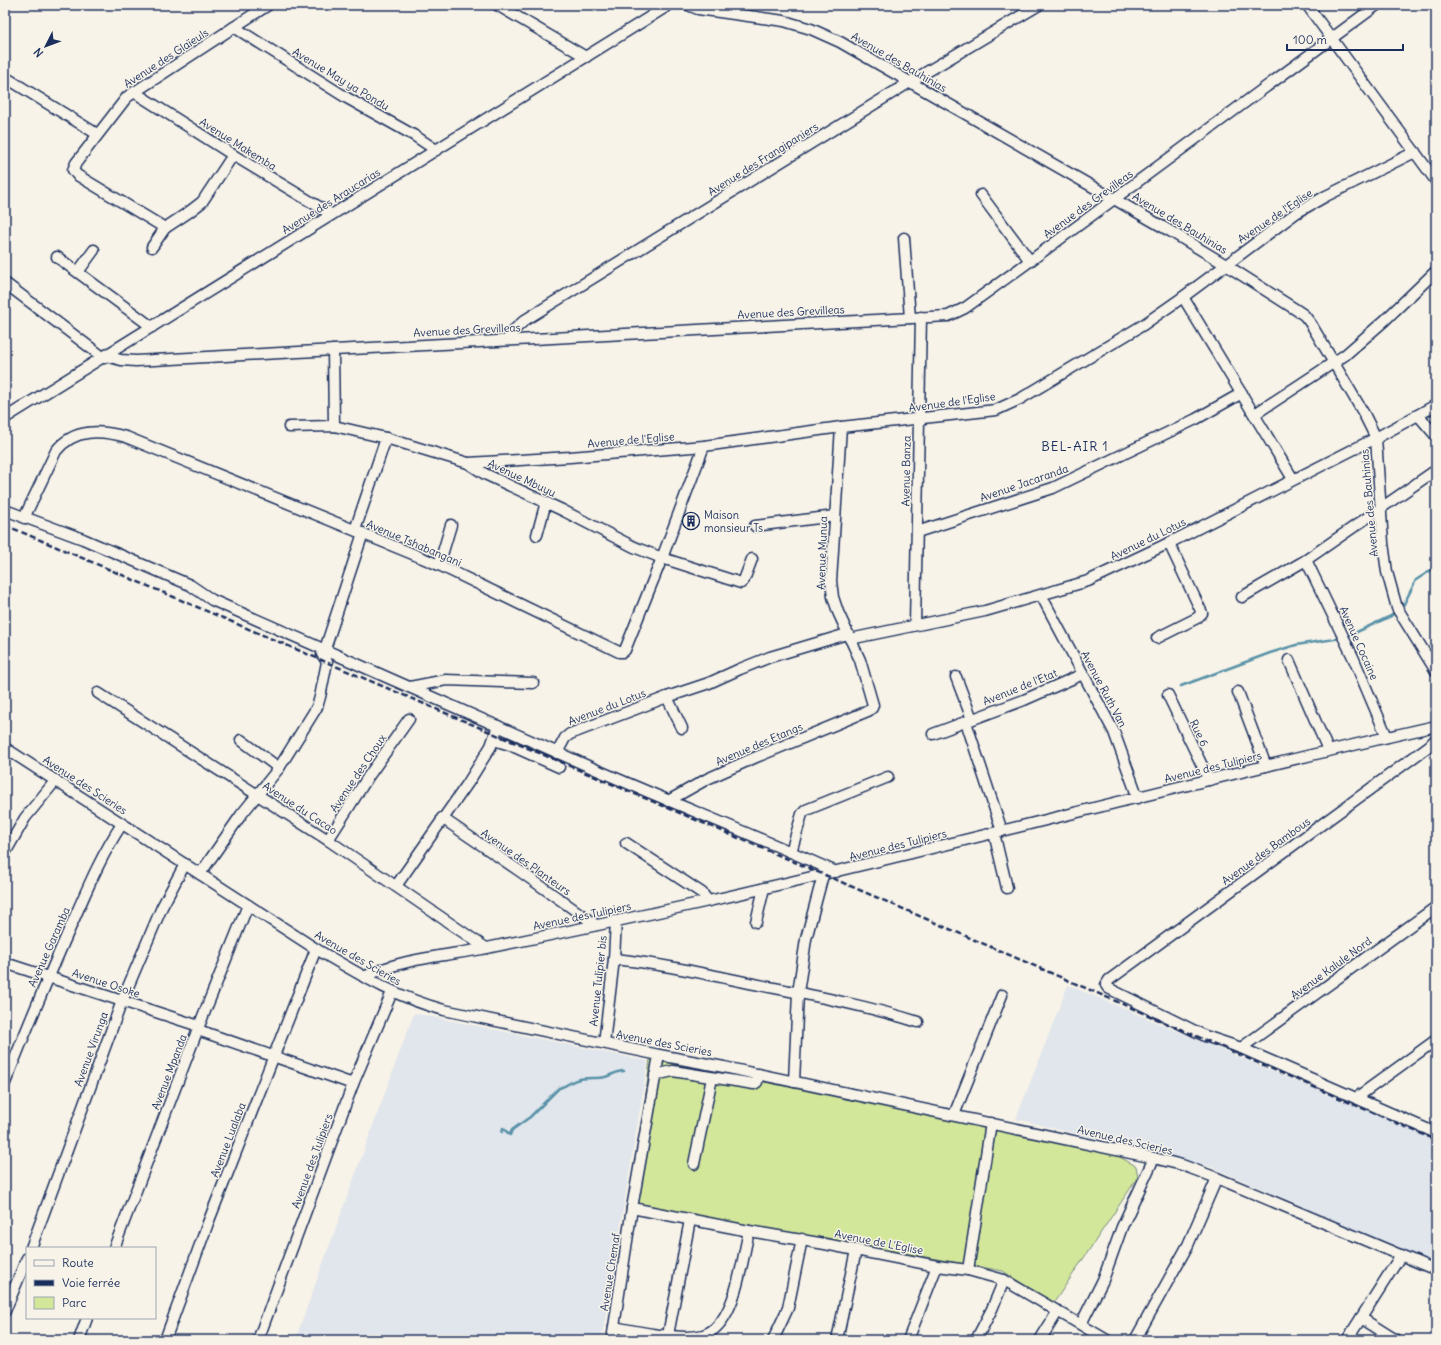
<svg xmlns="http://www.w3.org/2000/svg" width="1441" height="1345" font-family="Delius,sans-serif">
  <style>
    .built { fill: #e1e6ec }
    .green { fill: #d3e79b; stroke: #778b7c }
    .lines { fill: none; stroke-linecap: round; stroke-linejoin: round }
    .stream { stroke: #5891a7; stroke-width: 2.5 }
    .minor-casing { stroke: #1b2f5e; stroke-width: 13 }
    .minor { stroke: #f7f3e8; stroke-width: 10 }
    .rail { stroke: #1b2f5e; stroke-width: 2.5; stroke-dasharray: 6 3; stroke-linecap: butt }
    .labels { text-anchor: middle; stroke-width: 3; stroke-linejoin: round; paint-order: stroke }
    .street-label { font-size: 11px; fill: #1b2f5e; stroke: #f7f3e8 }
    .poi-label { font-size: 11px; fill: #1b2f5e; stroke: #f7f3e8; text-anchor: start }
    .quarter-label { font-size: 13px; letter-spacing: 1px; fill: #1b2f5e; stroke: #f7f3e8 }
  </style>
  <rect width="100%" height="100%" fill="#f7f3e8"/>
  <filter id="ink" filterUnits="userSpaceOnUse"><feTurbulence type="fractalNoise" baseFrequency=".025" numOctaves="2"/><feDisplacementMap in="SourceGraphic" scale="8" xChannelSelector="R" yChannelSelector="G"/><feConvolveMatrix kernelMatrix="1 2 1 2 8 2 1 2 1" color-interpolation-filters="sRGB"/></filter>
  <g filter="url(#ink)">
    <g class="built">
      <path d="M1068,985L1436,1140V1264L1211,1167L1016,1119Z"/>
      <path d="M414,1013L648,1061L605,1319L601,1340H295Z"/>
    </g>
    <path class="green" d="M650,1059L1107,1150L1136,1166L1138,1177L1053,1304L1003,1271L633,1204Z"/>
    <g class="lines">
      <g class="stream">
        <path d="M1400,608L1404,604L1416,580L1436,567"/>
        <path d="M1346,637L1391,616L1396,611"/>
        <path d="M1181,686L1270,653L1296,645L1341,638"/>
        <path d="M502,1132L503,1128L510,1135L512,1130L530,1117L559,1088C565,1087 570,1082 576,1080C585,1077 596,1079 605,1077C612,1075 617,1071 624,1071"/>
      </g>
      <g class="minor-casing">
        <g id="minor">
          <path d="M497,5L586,57"/>
          <path d="M688,5L698,9L784,21L811,29L840,42L1170,231L1226,265L1295,309L1304,315L1311,324L1364,414L1376,438L1383,543L1387,572L1397,608L1436,671"/>
          <path d="M1307,5L1436,181"/>
          <path d="M234,27L347,98L415,136L436,150"/>
          <path d="M5,77L97,134"/>
          <path d="M134,92L233,155L331,214"/>
          <path d="M233,155L202,202L189,212L165,228L77,175L73,170L76,163L127,97L268,5"/>
          <path d="M981,195L1030,261"/>
          <path d="M904,238L910,318"/>
          <path d="M152,247L165,228"/>
          <path d="M57,257L152,327"/>
          <path d="M78,272L94,250"/>
          <path d="M5,283L104,358"/>
          <path d="M1183,297L1293,479"/>
          <path d="M507,340L515,329L525,320L910,82L1039,5"/>
          <path d="M333,350L334,426"/>
          <path d="M106,356L121,360L136,361L948,316L965,308L1030,261L1377,5"/>
          <path d="M1255,414L1345,355L1384,321L1436,271"/>
          <path d="M1418,415L1436,436"/>
          <path d="M5,418L669,5"/>
          <path d="M289,427L334,426L386,438L468,463L485,474L562,510L634,547L662,558L741,583L744,580L752,559"/>
          <path d="M468,463L570,457L704,446L841,427L996,410L1020,399L1143,325L1183,297L1296,213L1326,196L1415,152"/>
          <path d="M5,510L83,539L190,585L212,600C341,656 468,714 597,770C677,805 757,836 836,872"/>
          <path d="M24,518L56,451C74,428 101,430 126,437L408,552L439,565L619,652H623L625,650L662,558L704,446"/>
          <path d="M755,526L835,516"/>
          <path d="M355,530L386,438"/>
          <path d="M917,532L1053,488L1196,419L1242,393"/>
          <path d="M537,535L546,502"/>
          <path d="M1306,560L1353,657L1387,737"/>
          <path d="M439,565L451,525"/>
          <path d="M1041,595L1114,732L1138,798"/>
          <path d="M1242,597L1306,560L1436,470"/>
          <path d="M915,625L921,317"/>
          <path d="M1157,638L1197,618L1202,613L1169,543"/>
          <path d="M850,639L985,611L1088,581L1169,543L1376,438L1436,405"/>
          <path d="M325,649L363,533"/>
          <path d="M1289,660L1328,750"/>
          <path d="M956,677L972,719"/>
          <path d="M410,687L446,680L533,683"/>
          <path d="M1238,692L1266,766"/>
          <path d="M98,693L328,840L486,948"/>
          <path d="M1168,695L1209,780"/>
          <path d="M667,697L682,728"/>
          <path d="M966,722L1002,831"/>
          <path d="M933,734L1024,700L1083,674"/>
          <path d="M1436,739L1429,746L1109,980L1106,985L1108,988L1205,1036L1241,1048L1436,1133"/>
          <path d="M241,740L279,768"/>
          <path d="M494,740L510,745L559,767"/>
          <path d="M5,748L316,949C359,974 395,997 444,1010L659,1055L724,1067L1154,1158L1182,1165L1217,1178L1436,1270"/>
          <path d="M557,753L565,738L570,734L667,697L709,683L740,669L770,657L847,634"/>
          <path d="M668,801L707,779L754,758L868,711L872,708L873,705L860,660L838,612L833,597L831,581L841,427"/>
          <path d="M442,818L521,872L596,925"/>
          <path d="M994,833L1007,888"/>
          <path d="M328,840L368,777L409,719"/>
          <path d="M626,843L702,893L708,901"/>
          <path d="M791,852L802,814L806,810L888,777"/>
          <path d="M5,853L25,818L56,780"/>
          <path d="M200,874L241,815L279,768L317,707L320,697L327,662L322,654L324,649"/>
          <path d="M396,886L468,783L491,746L498,726"/>
          <path d="M756,922L764,888"/>
          <path d="M614,959C665,964 714,976 764,986C815,996 868,1006 918,1022"/>
          <path d="M5,963L199,1026"/>
          <path d="M364,977C402,958 447,956 487,948C560,933 632,918 704,902C949,847 1191,781 1436,726"/>
          <path d="M198,1030L353,1084"/>
          <path d="M604,1043L614,959L616,921"/>
          <path d="M1241,1048L1436,907"/>
          <path d="M655,1075L673,1071L754,1084L757,1082L759,1074"/>
          <path d="M794,1082L798,993L806,939L823,875"/>
          <path d="M5,1083C27,1028 50,973 74,919C88,887 102,854 122,824"/>
          <path d="M1356,1098L1436,1040"/>
          <path d="M954,1115L1002,995"/>
          <path d="M694,1164L712,1078"/>
          <path d="M632,1208L749,1231L825,1244L937,1266L968,1270L1004,1280L1107,1340"/>
          <path d="M31,1248L122,1001L162,907L185,864"/>
          <path d="M114,1248L199,1026L248,905"/>
          <path d="M968,1270L991,1123"/>
          <path d="M5,1311L27,1258"/>
          <path d="M1361,1318L1396,1340"/>
          <path d="M1081,1324L1103,1280L1122,1227L1154,1158"/>
          <path d="M614,1327C635,1331 689,1343 708,1333C736,1319 742,1260 749,1231"/>
          <path d="M668,1335L690,1220"/>
          <path d="M79,1340L87,1318"/>
          <path d="M165,1340L208,1223L316,949"/>
          <path d="M258,1340L353,1084L392,992"/>
          <path d="M612,1340L632,1208L659,1055"/>
          <path d="M773,1340L788,1308L802,1239"/>
          <path d="M837,1340L856,1250"/>
          <path d="M908,1340L937,1266"/>
          <path d="M976,1340L992,1309L1004,1280"/>
          <path d="M1040,1340L1058,1311"/>
          <path d="M1135,1340L1188,1245L1217,1178"/>
          <path d="M1347,1340L1401,1255"/>
        </g>
      </g>
      <use href="#minor" class="minor"/>
      <path class="rail" d="M5,525L825,875L1436,1140"/>
    </g>
  </g>
  <defs>
    <g id="building-ring" transform="scale(0.9)"><circle r="9.5" fill="#f7f3e8" stroke="#1b2f5e" stroke-width="1.5"/><path d="M-4-6H4V6H1V3H-1V6H-4ZM-2.5-4.3h1.7v1.8h-1.7ZM.8-4.3h1.7v1.8H.8ZM-2.5-1h1.7V.8h-1.7ZM.8-1h1.7V.8H.8Z" fill="#1b2f5e"/></g>
  </defs>
  <g fill-rule="evenodd">
    <use href="#building-ring" x="691" y="521"/>
  </g>
  <g class="labels">
    <g class="street-label">
      <text transform="translate(166 58) rotate(-33)" y="4">Avenue des Glaïeuls</text>
      <text transform="translate(899 62) rotate(30)" y="4">Avenue des Bauhinias</text>
      <text transform="translate(341 79) rotate(31)" y="4">Avenue May ya Pondu</text>
      <text transform="translate(238 144) rotate(32)" y="4">Avenue Makemba</text>
      <text transform="translate(763 159) rotate(-32)" y="4">Avenue des Frangipaniers</text>
      <text transform="translate(331 201) rotate(-32)" y="4">Avenue des Araucarias</text>
      <text transform="translate(1088 204) rotate(-36)" y="4">Avenue des Grevilleas</text>
      <text transform="translate(1275 216) rotate(-34)" y="4">Avenue de l'Eglise</text>
      <text transform="translate(1180 223) rotate(31)" y="4">Avenue des Bauhinias</text>
      <text transform="translate(791 312) rotate(-3)" y="4">Avenue des Grevilleas</text>
      <text transform="translate(467 330) rotate(-3)" y="4">Avenue des Grevilleas</text>
      <text transform="translate(952 402) rotate(-8)" y="4">Avenue de l'Eglise</text>
      <text transform="translate(631 440) rotate(-5)" y="4">Avenue de l'Eglise</text>
      <text transform="translate(906 471) rotate(-89)" y="4">Avenue Banza</text>
      <text transform="translate(522 478) rotate(25)" y="4">Avenue Mbuyu</text>
      <text transform="translate(1024 483) rotate(-19)" y="4">Avenue Jacaranda</text>
      <text transform="translate(1369 503) rotate(-95)" y="4">Avenue des Bauhinias</text>
      <text transform="translate(1148 539) rotate(-26)" y="4">Avenue du Lotus</text>
      <text transform="translate(414 543) rotate(23)" y="4">Avenue Tshabangani</text>
      <text transform="translate(822 553) rotate(-88)" y="4">Avenue Munua</text>
      <text transform="translate(1359 643) rotate(66)" y="4">Avenue Cocaine</text>
      <text transform="translate(1020 687) rotate(-22)" y="4">Avenue de l'Etat</text>
      <text transform="translate(1104 689) rotate(62)" y="4">Avenue Ruth Van</text>
      <text transform="translate(607 707) rotate(-21)" y="4">Avenue du Lotus</text>
      <text transform="translate(1199 733) rotate(64)" y="4">Rue 6</text>
      <text transform="translate(759 744) rotate(-23)" y="4">Avenue des Etangs</text>
      <text transform="translate(1213 767) rotate(-14)" y="4">Avenue des Tulipiers</text>
      <text transform="translate(358 773) rotate(-56)" y="4">Avenue des Choux</text>
      <text transform="translate(85 785) rotate(33)" y="4">Avenue des Scieries</text>
      <text transform="translate(300 808) rotate(33)" y="4">Avenue du Cacao</text>
      <text transform="translate(898 845) rotate(-14)" y="4">Avenue des Tulipiers</text>
      <text transform="translate(1266 851) rotate(-36)" y="4">Avenue des Bambous</text>
      <text transform="translate(526 862) rotate(35)" y="4">Avenue des Planteurs</text>
      <text transform="translate(582 916) rotate(-12)" y="4">Avenue des Tulipiers</text>
      <text transform="translate(49 947) rotate(-66)" y="4">Avenue Garamba</text>
      <text transform="translate(358 958) rotate(30)" y="4">Avenue des Scieries</text>
      <text transform="translate(1331 968) rotate(-36)" y="4">Avenue Kalule Nord</text>
      <text transform="translate(598 981) rotate(-84)" y="4">Avenue Tulipier bis</text>
      <text transform="translate(106 983) rotate(18)" y="4">Avenue Osoke</text>
      <text transform="translate(664 1043) rotate(11)" y="4">Avenue des Scieries</text>
      <text transform="translate(91 1049) rotate(-70)" y="4">Avenue Virunga</text>
      <text transform="translate(169 1072) rotate(-69)" y="4">Avenue Mpanda</text>
      <text transform="translate(228 1140) rotate(-69)" y="4">Avenue Lualaba</text>
      <text transform="translate(1125 1140) rotate(13)" y="4">Avenue des Scieries</text>
      <text transform="translate(312 1161) rotate(-70)" y="4">Avenue des Tulipiers</text>
      <text transform="translate(879 1242) rotate(11)" y="4">Avenue de L'Eglise</text>
      <text transform="translate(610 1272) rotate(-81)" y="4">Avenue Chemaf</text>
    </g>
    <g class="poi-label">
      <text x="704" y="519">Maison<tspan x="704" dy="13">monsieur Ts</tspan></text>
    </g>
    <g class="quarter-label">
      <text x="1075" y="451">BEL-AIR 1</text>
    </g>
  </g>
  <rect width="1441" height="1345" fill="none" stroke="#f7f3e8" stroke-width="20"/>
  <rect x="10" y="10" width="1421" height="1325" fill="none" stroke="#1b2f5e" stroke-width="1.5" filter="url(#ink)"/>
  <rect x="26" y="1247" width="130" height="72" fill="#f7f3e8" stroke="#9fa5b1"/>
  <rect x="34" y="1260" width="20" height="6" fill="#f7f3e8" stroke="#9fa5b1"/>
  <text x="62" y="1267" font-size="12" fill="#1b2f5e">Route</text>
  <rect x="34" y="1280" width="20" height="6" fill="#1b2f5e" stroke="#9fa5b1"/>
  <text x="62" y="1287" font-size="12" fill="#1b2f5e">Voie ferrée</text>
  <rect x="34" y="1297" width="20" height="12" fill="#d3e79b" stroke="#9fa5b1"/>
  <text x="62" y="1307" font-size="12" fill="#1b2f5e">Parc</text>
  <g transform="translate(46 46) rotate(228)" stroke="#f7f3e8" stroke-width="3" paint-order="stroke">
  <path d="M0-3L7 15L0 10L-7 15Z" fill="#1b2f5e"/>
  <text y="-6" font-size="11" font-weight="bold" text-anchor="middle" fill="#1b2f5e">N</text>
  </g>
  <path d="M1287 44v6h116v-6" fill="none" stroke="#1b2f5e" stroke-width="2"/>
  <text x="1293" y="44" font-size="12" fill="#1b2f5e" stroke="#f7f3e8" stroke-width="3" paint-order="stroke">100 m</text>
</svg>
